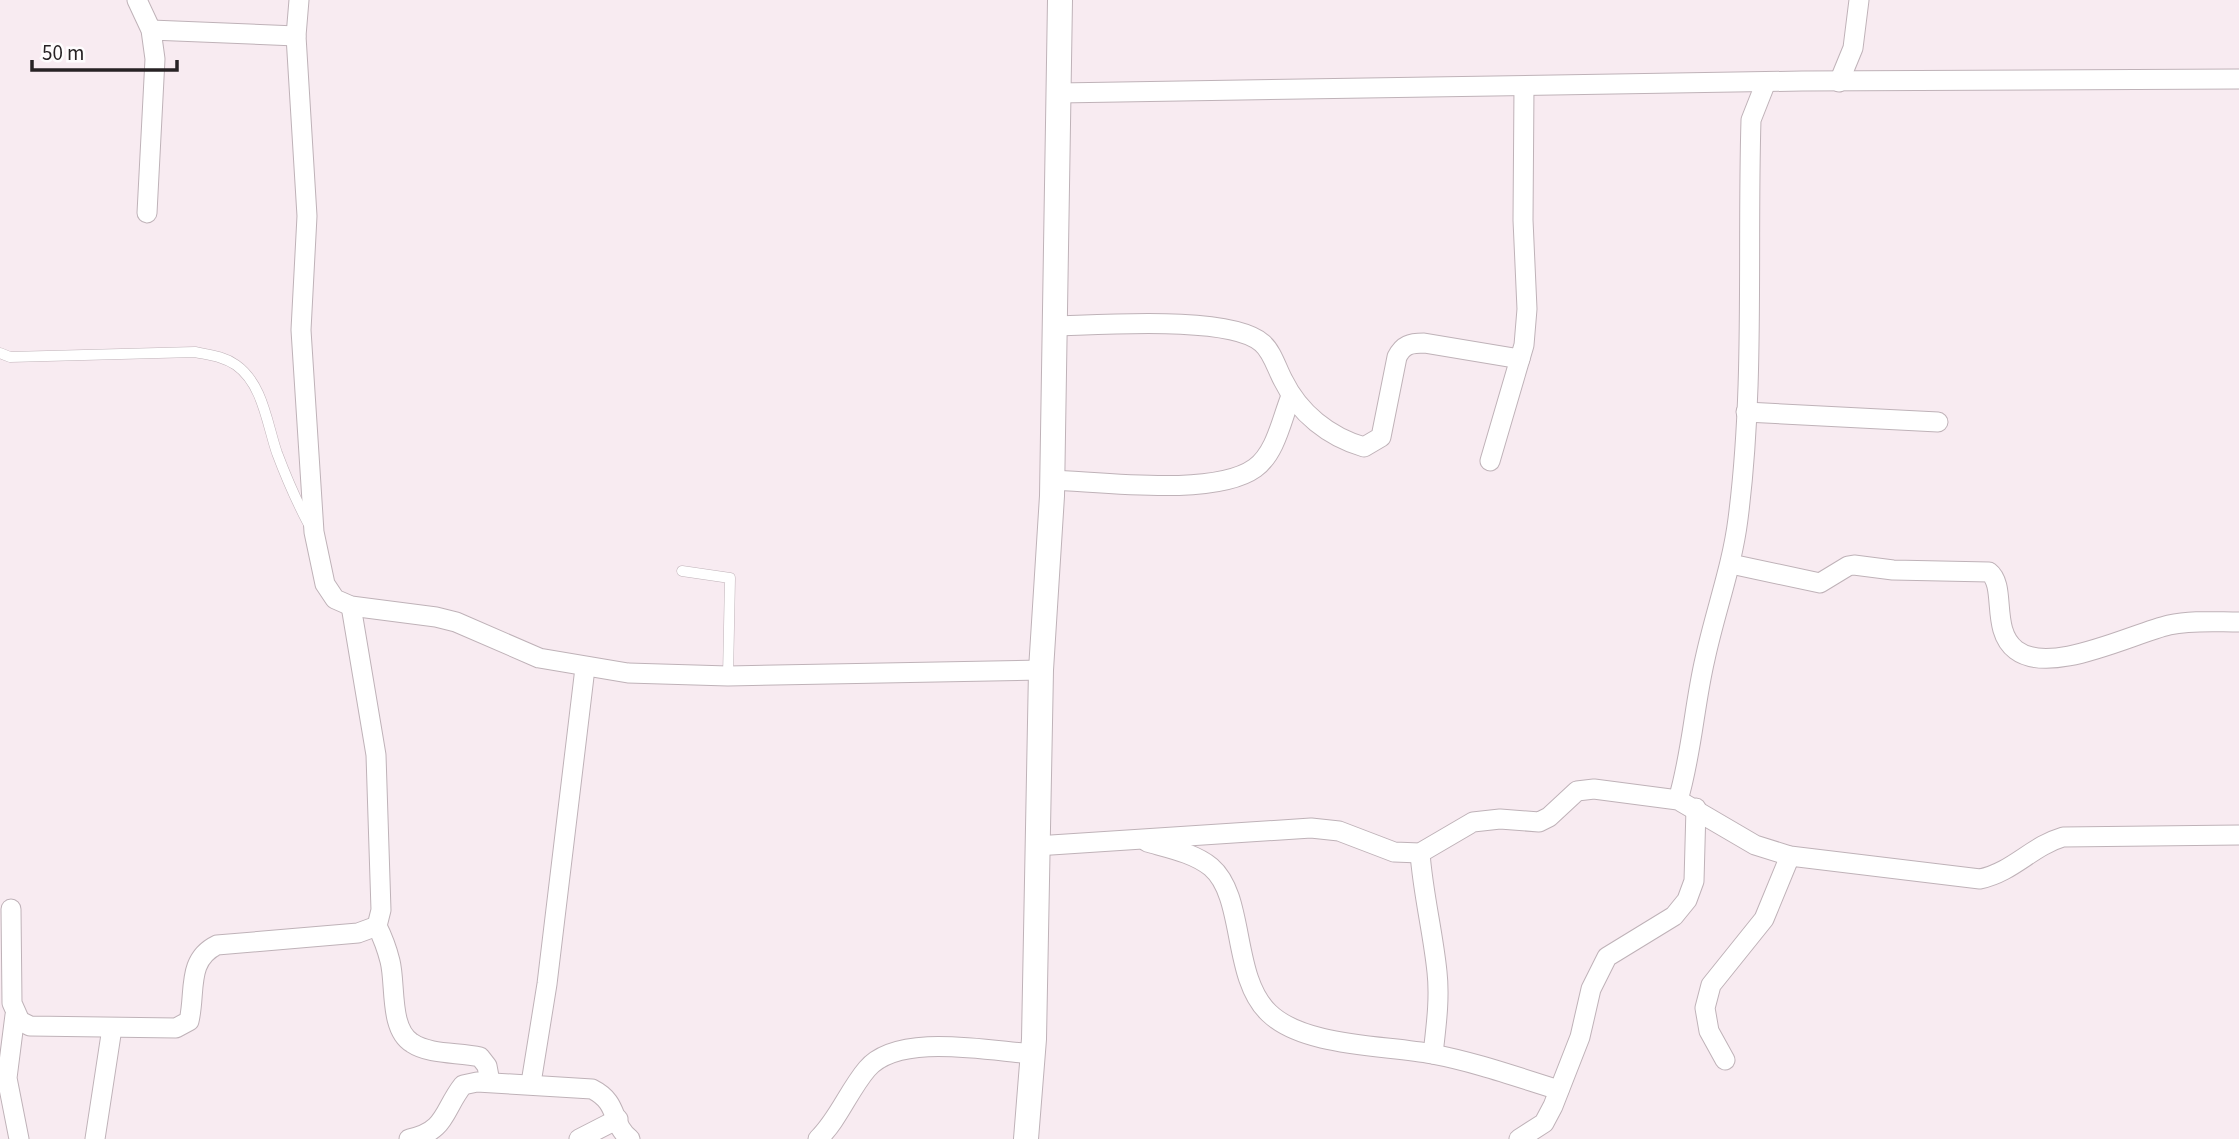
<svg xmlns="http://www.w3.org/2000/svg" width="2239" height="1139" font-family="'Source Sans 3',sans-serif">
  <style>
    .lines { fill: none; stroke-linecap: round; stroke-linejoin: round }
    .service-casing { stroke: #bfb2b8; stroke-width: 11 }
    .minor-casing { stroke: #bfb2b8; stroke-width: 21 }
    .tertiary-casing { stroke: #bfb2b8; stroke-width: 26 }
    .service { stroke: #fff; stroke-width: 10 }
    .minor { stroke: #fff; stroke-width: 19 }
    .tertiary { stroke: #fff; stroke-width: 24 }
  </style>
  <rect width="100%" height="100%" fill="#f8ebf1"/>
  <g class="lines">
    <g class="service-casing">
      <g id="service">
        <path d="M0,353L10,357L195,352C209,355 223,356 236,365C263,384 267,424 277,453C286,477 296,500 308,523"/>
        <path d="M682,571L730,578L728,676"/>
      </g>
    </g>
    <g class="minor-casing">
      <g id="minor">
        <path d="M137,0L151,30L155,59L147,213"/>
        <path d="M299,0L296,36L307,216L301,330L314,532L325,584L335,599L351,606L436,617L456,622L539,658L628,673L728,676L1041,670"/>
        <path d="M151,30L296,36"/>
        <path d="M1839,82L1853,48L1859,0"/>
        <path d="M1059,93L1802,81L2239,79"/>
        <path d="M1055,326C1099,325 1231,315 1262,343C1272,351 1277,369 1283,380C1299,413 1329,437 1364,447L1381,437L1397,357C1403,345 1410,343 1424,343L1520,359"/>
        <path d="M1746,412L1938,422"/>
        <path d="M1490,461L1524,345L1527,309L1523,220L1524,87"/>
        <path d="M1052,480C1103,482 1215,497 1255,468C1276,453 1282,418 1291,396"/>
        <path d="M1731,564L1820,583L1848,566L1854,565L1893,570L1989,572C2007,586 1990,630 2016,650C2050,676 2131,634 2169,625C2192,620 2216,622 2239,622"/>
        <path d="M1678,800C1692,753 1694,706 1705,659C1715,612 1732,567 1738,519C1755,387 1747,252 1751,120L1766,82"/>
        <path d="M1147,842C1168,848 1194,853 1211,867C1246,897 1231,977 1269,1013C1304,1047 1385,1045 1432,1054C1475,1062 1517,1077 1559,1090"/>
        <path d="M1036,846L1311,828L1339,831L1394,852L1420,853L1473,822L1500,819L1539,822L1549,817L1577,791L1594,789L1678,800L1755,845L1790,856L1980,879C2013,872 2032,846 2063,837L2239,835"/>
        <path d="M1420,853C1423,894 1433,932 1437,972C1440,999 1436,1027 1433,1054"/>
        <path d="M11,909L12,1003L20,1021L30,1026L176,1028L189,1021C196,992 186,960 217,945L358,933L377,926L381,910L376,755L351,606"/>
        <path d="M377,926C383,938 387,949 390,961C396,984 389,1029 412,1043C430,1055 459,1052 480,1057L487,1066L490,1082"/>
        <path d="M15,1015L7,1078L19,1139"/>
        <path d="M1725,1060L1709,1031L1705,1008L1711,985L1764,919L1790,856"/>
        <path d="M531,1083L547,984L585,668"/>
        <path d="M95,1139L112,1028"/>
        <path d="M409,1139C447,1131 443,1110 463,1085L477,1082L592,1089C620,1103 610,1123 630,1139"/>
        <path d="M579,1139L618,1119"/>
        <path d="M818,1139C838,1120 849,1090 867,1069C898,1032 989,1051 1033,1054"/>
        <path d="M1519,1139L1544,1123L1553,1106L1580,1037L1591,989L1607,957L1674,916L1687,900L1694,881L1696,808"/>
      </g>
    </g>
    <g class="tertiary-casing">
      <path id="tertiary" d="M1026,1139L1034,1039L1041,670L1052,496L1060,0"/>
    </g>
    <use href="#service" class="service"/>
    <use href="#minor" class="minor"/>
    <use href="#tertiary" class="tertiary"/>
  </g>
  <path d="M32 60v10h145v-10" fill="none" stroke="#272224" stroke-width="3.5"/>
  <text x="42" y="60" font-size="21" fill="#272224" stroke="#fefcfd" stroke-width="5" paint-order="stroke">50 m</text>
</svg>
